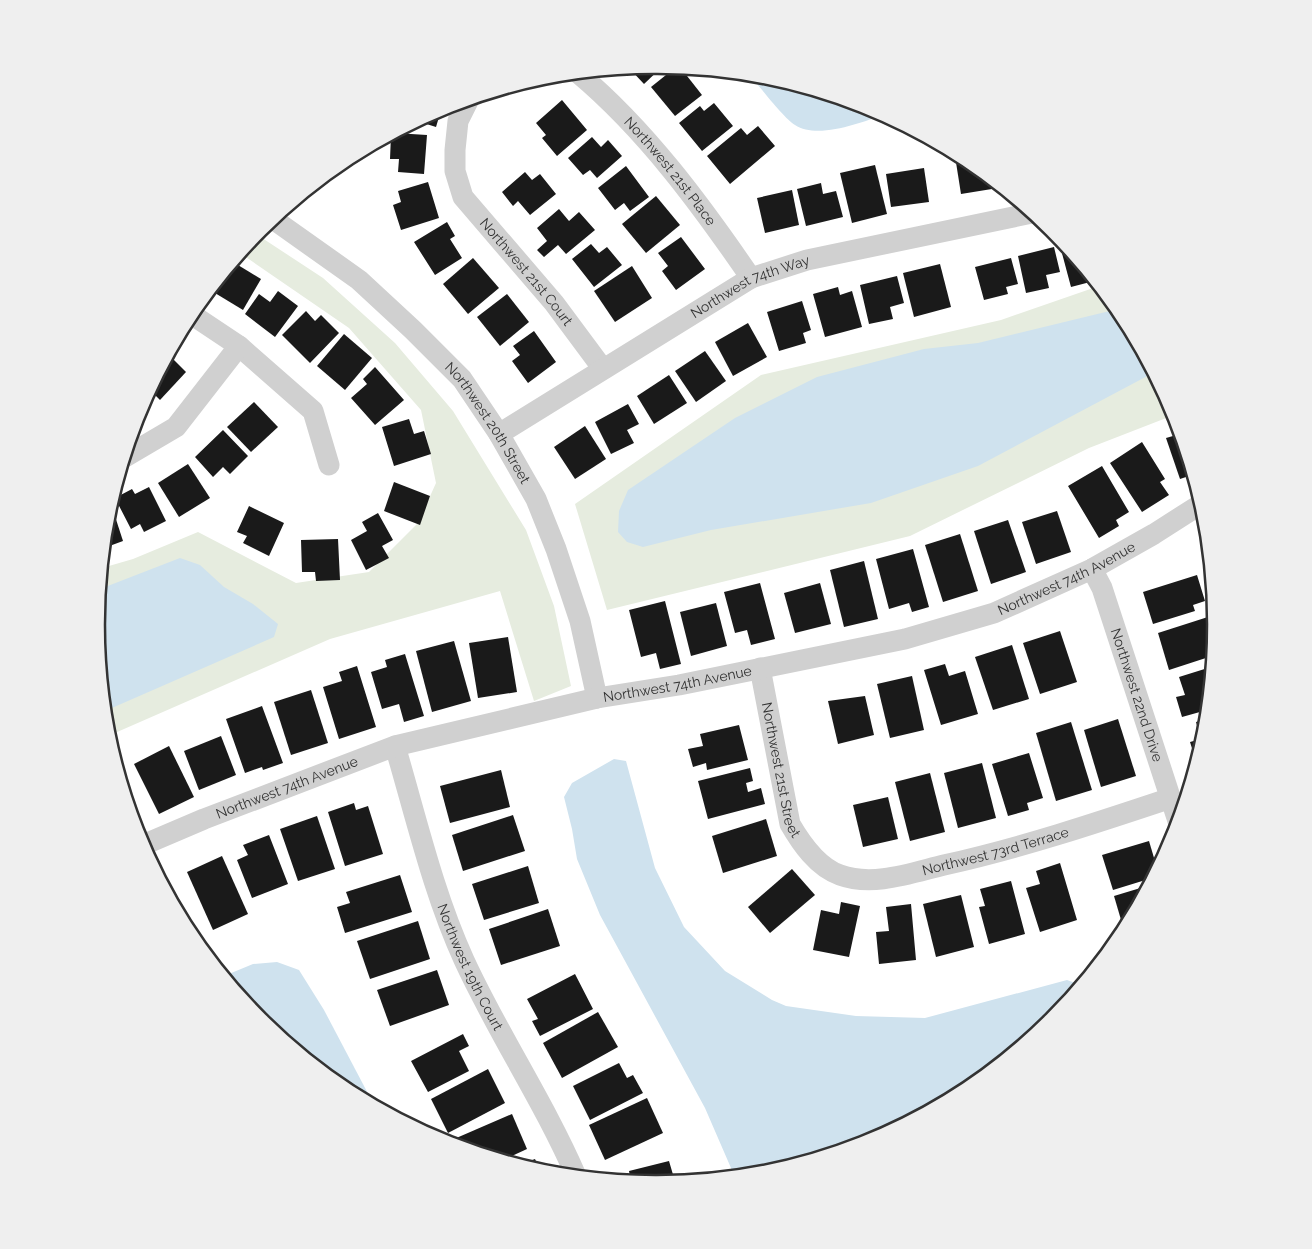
<svg xmlns="http://www.w3.org/2000/svg" width="1312" height="1249" font-family="Raleway,sans-serif">
  <style>
    .green { fill: #e6ecdf }
    .water { fill: #cfe2ee }
    .building { fill: #1a1a1a }
    .lines { fill: none; stroke-linecap: round; stroke-linejoin: round }
    .minor { stroke: #d0d0d0; stroke-width: 21 }
    .labels { text-anchor: middle; stroke-width: 5; stroke-linejoin: round; paint-order: stroke }
    .street-label { font-size: 14px; fill: #333; stroke: #fff }
    .rim { fill: none; stroke: #333; stroke-width: 2.5 }
  </style>
  <rect width="100%" height="100%" fill="#fff"/>
  <g class="green">
    <path d="M256,234L323,278L395,343L453,411L526,530L554,606L571,686L534,701L500,591L330,639L108,736L97,624L102,568L133,559L198,532L296,583L369,572L418,523L436,483L421,410L349,328L240,253Z"/>
    <path d="M1099,286L1121,314L1174,415L1089,448L910,536L607,610L575,504L761,375L1001,320Z"/>
  </g>
  <g class="water">
    <path d="M749,74L765,76L870,108L884,115C861,122 818,140 795,125C784,118 759,86 749,74Z"/>
    <path d="M1118,309L1153,373L978,466L871,503L711,530L643,547L627,542L618,532L619,511L628,490L735,418L817,377L924,349L978,343Z"/>
    <path d="M180,558L200,565L224,587L253,604L278,624L274,637L105,711L97,624L100,589Z"/>
    <path d="M614,759L626,761L655,868L684,927L725,971L772,1000L786,1006L856,1016L925,1018L1067,980L1081,985L1051,1020L967,1090L870,1142L765,1173L732,1177L731,1168L705,1108L600,915L577,859L572,829L564,797L572,783Z"/>
    <path d="M277,962L299,970L324,1010L374,1105L345,1090L260,1020L224,976L253,964Z"/>
  </g>
  <g class="building">
    <path d="M656,65L663,66L644,84L629,68Z"/>
    <path d="M676,67H680L702,95L675,116L651,87Z"/>
    <path d="M562,100L587,130L557,156L542,138L546,135L536,123Z"/>
    <path d="M714,103L733,126L702,151L679,123L700,106L704,111Z"/>
    <path d="M442,107L436,127L417,121Z"/>
    <path d="M758,126L775,146L730,184L707,156L741,128L747,135Z"/>
    <path d="M395,133L427,135L424,174L398,172L399,159H390L391,135Z"/>
    <path d="M592,137L601,147L608,140L622,156L597,178L590,170L583,175L568,158Z"/>
    <path d="M955,156H960L967,159L998,185V188L961,194Z"/>
    <path d="M875,165L887,214L852,223L840,173Z"/>
    <path d="M626,166L649,197L630,211L624,203L615,210L598,188Z"/>
    <path d="M924,168L929,202L891,207L886,174Z"/>
    <path d="M525,172L532,180L540,174L556,194L530,215L518,201L513,206L502,192Z"/>
    <path d="M428,182L439,218L401,230L393,205L401,202L398,191Z"/>
    <path d="M821,183L823,194L836,191L843,217L806,226L797,189Z"/>
    <path d="M792,190L799,225L765,233L757,198Z"/>
    <path d="M656,196L680,225L646,253L622,224Z"/>
    <path d="M559,209L569,221L579,212L595,230L566,254L558,245L544,257L537,250L547,241L537,228Z"/>
    <path d="M447,222L455,236L450,239L462,258L435,275L414,242Z"/>
    <path d="M681,237L705,269L676,290L662,271L668,266L658,253Z"/>
    <path d="M1062,241L1094,281L1071,287L1059,242Z"/>
    <path d="M591,244L599,253L607,247L622,265L594,287L572,259Z"/>
    <path d="M1054,247L1060,272L1046,275L1049,288L1026,293L1018,256Z"/>
    <path d="M473,258L499,288L468,314L443,284Z"/>
    <path d="M1011,258L1018,284L1006,287L1008,294L984,300L975,267Z"/>
    <path d="M233,262L261,279L243,310L210,290Z"/>
    <path d="M940,264L951,307L914,317L903,273Z"/>
    <path d="M632,266L652,298L615,322L594,291Z"/>
    <path d="M897,276L904,303L890,307L893,319L869,324L860,285Z"/>
    <path d="M838,287L840,295L852,291L862,327L825,337L813,294Z"/>
    <path d="M278,291L298,306L275,337L245,314L259,294L270,302Z"/>
    <path d="M507,294L529,322L500,346L477,317Z"/>
    <path d="M802,301L811,330L803,333L806,343L779,351L767,312Z"/>
    <path d="M306,311L315,321L321,315L339,333L310,363L282,335Z"/>
    <path d="M748,323L767,357L733,376L715,342Z"/>
    <path d="M534,331L556,362L528,383L512,361L520,355L513,346Z"/>
    <path d="M344,334L372,358L345,390L317,366Z"/>
    <path d="M705,351L726,381L696,402L675,371Z"/>
    <path d="M169,355L186,372L160,400L150,390Z"/>
    <path d="M375,367L404,400L375,425L351,398L367,384L363,379Z"/>
    <path d="M669,375L687,403L654,424L637,396Z"/>
    <path d="M254,402L278,427L251,452L227,427Z"/>
    <path d="M628,404L639,424L627,430L634,443L611,454L595,422Z"/>
    <path d="M409,419L414,434L424,431L431,454L394,466L382,427Z"/>
    <path d="M585,426L606,459L575,479L554,447Z"/>
    <path d="M223,430L248,456L230,474L223,467L213,477L195,457Z"/>
    <path d="M1180,434L1192,475L1180,479L1166,438Z"/>
    <path d="M1142,442L1165,479L1160,482L1169,495L1142,512L1110,463Z"/>
    <path d="M188,464L210,498L179,517L158,483Z"/>
    <path d="M1102,466L1129,512L1116,520L1119,526L1099,538L1068,486Z"/>
    <path d="M394,482L430,496L420,525L384,511Z"/>
    <path d="M149,487L166,521L144,532L140,524L131,529L115,498L132,489L135,494Z"/>
    <path d="M249,506L284,523L269,556L243,543L247,536L237,532Z"/>
    <path d="M112,507L123,541L104,548L107,515L109,508Z"/>
    <path d="M1057,511L1071,552L1036,564L1022,522Z"/>
    <path d="M378,513L393,540L382,546L389,558L366,570L351,540L367,531L362,522Z"/>
    <path d="M1008,520L1026,572L991,584L974,531Z"/>
    <path d="M960,534L978,591L943,602L925,545Z"/>
    <path d="M338,539L340,580L316,581L315,572H302L301,540Z"/>
    <path d="M913,549L929,607L912,612L909,603L889,609L876,559Z"/>
    <path d="M864,561L878,619L844,627L830,570Z"/>
    <path d="M1197,575L1205,601L1193,605L1195,611L1153,624L1143,592Z"/>
    <path d="M760,583L775,639L751,645L747,630L735,633L724,592Z"/>
    <path d="M820,583L831,624L795,633L784,593Z"/>
    <path d="M665,601L681,664L660,669L656,653L641,657L629,610Z"/>
    <path d="M716,603L727,646L691,656L680,612Z"/>
    <path d="M1211,616L1215,628L1212,656L1169,670L1158,633Z"/>
    <path d="M1060,631L1077,682L1040,694L1023,643Z"/>
    <path d="M508,637L517,692L478,698L469,643Z"/>
    <path d="M454,641L471,701L432,712L416,651Z"/>
    <path d="M1012,645L1029,699L993,710L975,657Z"/>
    <path d="M405,654L424,716L404,722L399,704L382,709L371,672L387,667L385,660Z"/>
    <path d="M945,664L949,676L965,671L978,714L941,725L924,670Z"/>
    <path d="M357,666L376,727L339,739L323,687L342,681L339,672Z"/>
    <path d="M1211,667L1207,710L1182,717L1176,697L1185,695L1179,677Z"/>
    <path d="M912,676L924,730L890,738L877,684Z"/>
    <path d="M311,690L328,743L291,755L274,702Z"/>
    <path d="M865,696L874,735L838,744L828,701Z"/>
    <path d="M262,706L283,763L263,770L262,767L245,773L226,719Z"/>
    <path d="M1118,719L1136,776L1101,787L1084,730Z"/>
    <path d="M1206,719L1205,734L1196,761L1190,742L1201,739L1196,722Z"/>
    <path d="M1071,722L1092,790L1056,801L1036,733Z"/>
    <path d="M739,725L748,760L707,770L706,763L693,767L688,749L703,746L700,734Z"/>
    <path d="M221,736L236,775L199,790L184,751Z"/>
    <path d="M169,746L194,797L159,814L134,764Z"/>
    <path d="M1029,753L1043,798L1027,803L1029,810L1008,816L992,764Z"/>
    <path d="M982,763L996,818L958,828L944,773Z"/>
    <path d="M750,768L753,781L746,783L748,792L761,788L765,804L708,819L698,781Z"/>
    <path d="M501,770L510,807L450,823L440,786Z"/>
    <path d="M930,773L945,832L910,841L895,782Z"/>
    <path d="M888,797L898,839L863,847L853,805Z"/>
    <path d="M354,803L356,810L368,806L383,854L345,866L328,812Z"/>
    <path d="M513,815L525,851L463,871L452,835Z"/>
    <path d="M317,816L335,869L298,881L280,829Z"/>
    <path d="M766,819L777,856L723,873L712,836Z"/>
    <path d="M269,835L288,884L252,898L237,860L248,855L243,845Z"/>
    <path d="M1149,841L1157,868L1152,878L1113,890L1102,855Z"/>
    <path d="M222,856L248,914L213,930L187,872Z"/>
    <path d="M1060,863L1077,920L1040,932L1026,888L1040,884L1036,871Z"/>
    <path d="M528,866L539,903L484,920L472,884Z"/>
    <path d="M792,869L815,895L770,933L748,907Z"/>
    <path d="M400,875L412,912L345,933L337,907L350,903L346,892Z"/>
    <path d="M1011,881L1025,934L989,944L979,907L985,906L980,889Z"/>
    <path d="M1147,886L1142,896L1124,930L1114,896Z"/>
    <path d="M961,895L974,947L936,957L923,904Z"/>
    <path d="M841,902L860,906L849,957L813,950L821,910L839,914Z"/>
    <path d="M911,904L916,960L879,964L876,932L889,931L886,907Z"/>
    <path d="M548,909L560,946L501,965L489,929Z"/>
    <path d="M418,921L430,959L370,979L357,941Z"/>
    <path d="M437,970L449,1005L390,1026L377,990Z"/>
    <path d="M575,974L593,1009L540,1036L532,1021L538,1019L527,999Z"/>
    <path d="M598,1012L618,1047L562,1078L543,1043Z"/>
    <path d="M463,1034L469,1046L459,1051L469,1071L428,1092L411,1061Z"/>
    <path d="M619,1063L627,1078L633,1075L643,1093L590,1120L573,1086Z"/>
    <path d="M488,1069L505,1103L448,1133L431,1099Z"/>
    <path d="M647,1098L663,1133L605,1160L589,1125Z"/>
    <path d="M512,1114L527,1149L503,1160L457,1146L454,1139Z"/>
    <path d="M535,1159L540,1171L522,1166L521,1164Z"/>
    <path d="M669,1161L674,1178L680,1176L681,1182L656,1184L631,1182L629,1171Z"/>
  </g>
  <g class="lines">
    <g class="minor">
      <path id="s1" d="M578,73C646,130 701,205 751,278"/>
      <path id="s2" d="M469,99L458,121L455,150V171L463,197L554,303L603,369"/>
      <path id="s3" d="M273,219L359,280L413,330L462,379L499,434L536,499L556,549L580,621L597,698"/>
      <path d="M191,314L239,346L313,411L329,465"/>
      <path id="s4" d="M499,434L751,278L807,260L1032,213"/>
      <path d="M125,457L176,427L239,346"/>
      <path id="s5" d="M1092,569L1102,588L1178,821"/>
      <path id="s6" d="M760,668L790,824C801,843 817,867 840,875C873,887 911,873 944,865C1021,848 1096,823 1171,798"/>
      <path id="s7" d="M395,746C416,817 433,892 464,960C498,1034 544,1102 576,1176"/>
      <path id="s8" d="M143,845L204,819L395,746L597,698L679,685L905,639L994,613L1092,569L1154,534L1201,504"/>
    </g>
  </g>
  <g class="labels">
    <g class="street-label">
      <text dy="5" stroke="none"><textPath href="#s1" startOffset="135">Northwest 21st Place</textPath></text>
      <text dy="5" stroke="none"><textPath href="#s2" startOffset="200">Northwest 21st Court</textPath></text>
      <text dy="5" stroke="none"><textPath href="#s4" startOffset="292">Northwest 74th Way</textPath></text>
      <text dy="5" stroke="none"><textPath href="#s3" startOffset="299">Northwest 20th Street</textPath></text>
      <text dy="5" stroke="none"><textPath href="#s8" startOffset="965">Northwest 74th Avenue</textPath></text>
      <text dy="5" stroke="none"><textPath href="#s8" startOffset="560">Northwest 74th Avenue</textPath></text>
      <text dy="5" stroke="none"><textPath href="#s5" startOffset="134">Northwest 22nd Drive</textPath></text>
      <text dy="5" stroke="none"><textPath href="#s6" startOffset="104">Northwest 21st Street</textPath></text>
      <text dy="5" stroke="none"><textPath href="#s8" startOffset="155">Northwest 74th Avenue</textPath></text>
      <text dy="5" stroke="none"><textPath href="#s6" startOffset="391">Northwest 73rd Terrace</textPath></text>
      <text dy="5" stroke="none"><textPath href="#s7" startOffset="234">Northwest 19th Court</textPath></text>
    </g>
  </g>
  <path d="M0 0H1312V1249H0ZM655 74H657A550 550 0 0 1 1207 624V625A550 550 0 0 1 657 1175H655A550 550 0 0 1 105 625V624A550 550 0 0 1 655 74Z" fill="#efefef" fill-rule="evenodd"/>
  <path class="rim" d="M655 74H657A550 550 0 0 1 1207 624V625A550 550 0 0 1 657 1175H655A550 550 0 0 1 105 625V624A550 550 0 0 1 655 74Z"/>
</svg>
